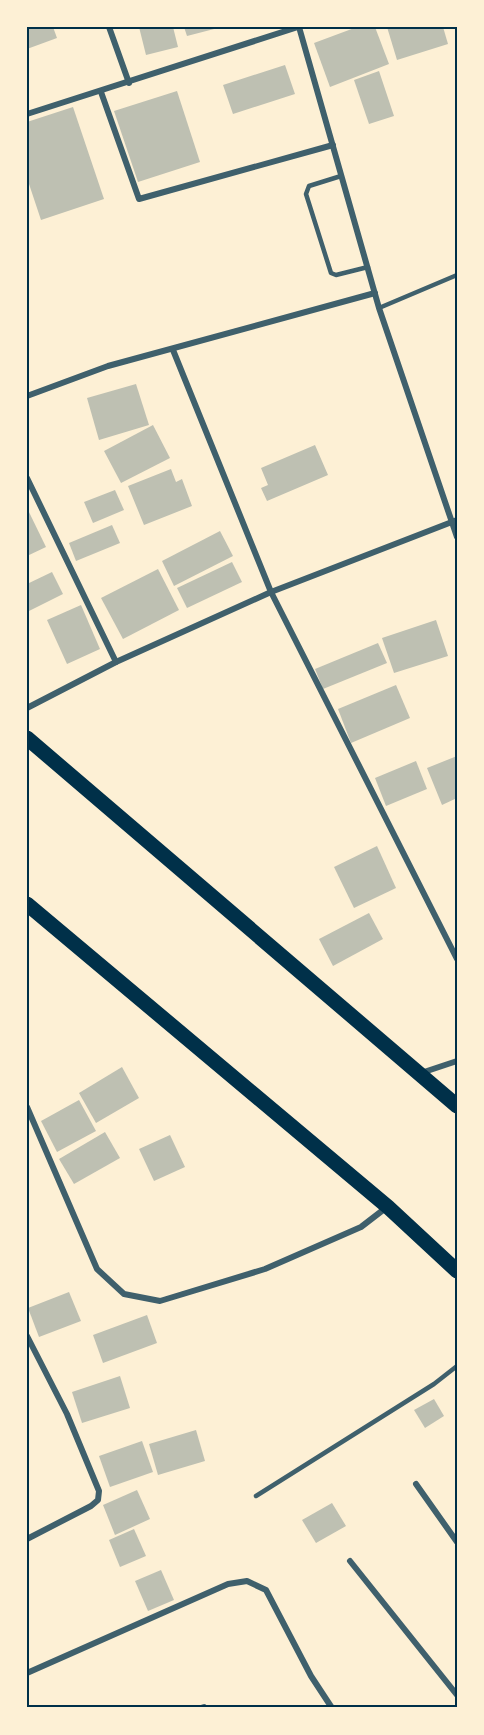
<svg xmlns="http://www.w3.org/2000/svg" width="484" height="1735" font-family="'Source Serif 4',serif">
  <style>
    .building { fill: #bec0b2 }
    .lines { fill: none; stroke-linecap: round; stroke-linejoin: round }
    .service { stroke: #3f606c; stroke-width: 4.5 }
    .minor { stroke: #3f606c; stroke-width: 6 }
    .primary { stroke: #003049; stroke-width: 15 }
    .neatline { fill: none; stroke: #003049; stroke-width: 2 }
  </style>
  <rect width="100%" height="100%" fill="#fdf0d5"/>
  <g class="building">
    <path d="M27,27H53L57,38L27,49Z"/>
    <path d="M139,27H173L178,47L146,55Z"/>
    <path d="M184,27H218V28L187,36Z"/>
    <path d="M357,27H375L389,64L330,87L314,43Z"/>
    <path d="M387,27H443L448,44L397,60Z"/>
    <path d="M285,65L295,94L233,114L223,85Z"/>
    <path d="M379,71L394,116L369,124L354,80Z"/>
    <path d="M177,91L200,162L138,182L114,111Z"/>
    <path d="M73,107L104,199L41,220L27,178V122Z"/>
    <path d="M136,384L149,425L99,440L87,398Z"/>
    <path d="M153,425L170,458L121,483L104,451Z"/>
    <path d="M315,445L328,475L267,501L261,488L268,485L261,468Z"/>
    <path d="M171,469L176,482L182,479L192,506L144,525L128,486Z"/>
    <path d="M115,490L124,510L93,523L84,502Z"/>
    <path d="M27,508L46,547L27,556Z"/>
    <path d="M112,525L120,543L76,561L69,543Z"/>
    <path d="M220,531L233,556L174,586L162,561Z"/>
    <path d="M232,562L242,582L187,608L177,588Z"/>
    <path d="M158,569L179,610L123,639L101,598Z"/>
    <path d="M52,572L63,594L27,612V584Z"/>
    <path d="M81,605L100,649L67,664L47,620Z"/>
    <path d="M436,620L448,656L394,673L382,638Z"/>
    <path d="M378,643L387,663L323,689L315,669Z"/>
    <path d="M396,685L410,718L351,743L338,709Z"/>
    <path d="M457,756V798L442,805L427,768Z"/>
    <path d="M416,761L427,789L386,806L375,778Z"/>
    <path d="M377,846L396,888L354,908L334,867Z"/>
    <path d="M369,913L383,939L333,966L319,939Z"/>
    <path d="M122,1067L139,1098L96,1123L79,1093Z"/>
    <path d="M79,1100L96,1131L57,1152L41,1121Z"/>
    <path d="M105,1132L120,1158L74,1184L59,1159Z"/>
    <path d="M170,1135L185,1167L154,1181L139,1149Z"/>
    <path d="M69,1292L81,1321L39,1337L28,1308Z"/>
    <path d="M147,1315L157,1343L103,1363L93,1335Z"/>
    <path d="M120,1376L130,1408L82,1423L72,1392Z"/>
    <path d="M434,1399L444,1416L425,1428L414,1410Z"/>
    <path d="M196,1430L205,1461L158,1475L149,1444Z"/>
    <path d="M142,1441L153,1472L110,1487L99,1456Z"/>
    <path d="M137,1490L150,1519L115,1535L103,1505Z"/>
    <path d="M332,1503L346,1526L316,1543L302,1520Z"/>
    <path d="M134,1529L146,1556L120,1567L109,1540Z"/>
    <path d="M161,1570L174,1600L148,1611L135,1581Z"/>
  </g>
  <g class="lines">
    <g class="service">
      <path d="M341,176L309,186L306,194L331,273L336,275L368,267"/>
      <path d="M379,308L457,275"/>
      <path d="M256,1496L434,1384L457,1366"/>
    </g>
    <g class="minor">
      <path d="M109,27L129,83"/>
      <path d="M299,27L379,308L457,537"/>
      <path d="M101,92L139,199L333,145"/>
      <path d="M27,114L298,27"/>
      <path d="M173,350L271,592L457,959"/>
      <path d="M27,396L108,366L375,293"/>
      <path d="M27,478L116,662"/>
      <path d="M27,708L116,662L271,592L457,520"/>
      <path d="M421,1073L457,1061"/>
      <path d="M27,1107L97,1269L124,1294L160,1301L265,1269L361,1227L387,1207"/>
      <path d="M27,1336L67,1414L99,1491L98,1500L91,1506L27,1539"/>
      <path d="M416,1484L457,1542"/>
      <path d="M350,1561L457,1695"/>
      <path d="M27,1673L228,1584L247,1581L266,1590L311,1676L332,1708"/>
      <path d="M201,1708L204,1707"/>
    </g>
    <g class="primary">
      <path d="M27,738L457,1106"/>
      <path d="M27,904L388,1207L457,1271"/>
    </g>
  </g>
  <rect width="484" height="1735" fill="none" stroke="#fdf0d5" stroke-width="57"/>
  <rect x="28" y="28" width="428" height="1678" class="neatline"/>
</svg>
